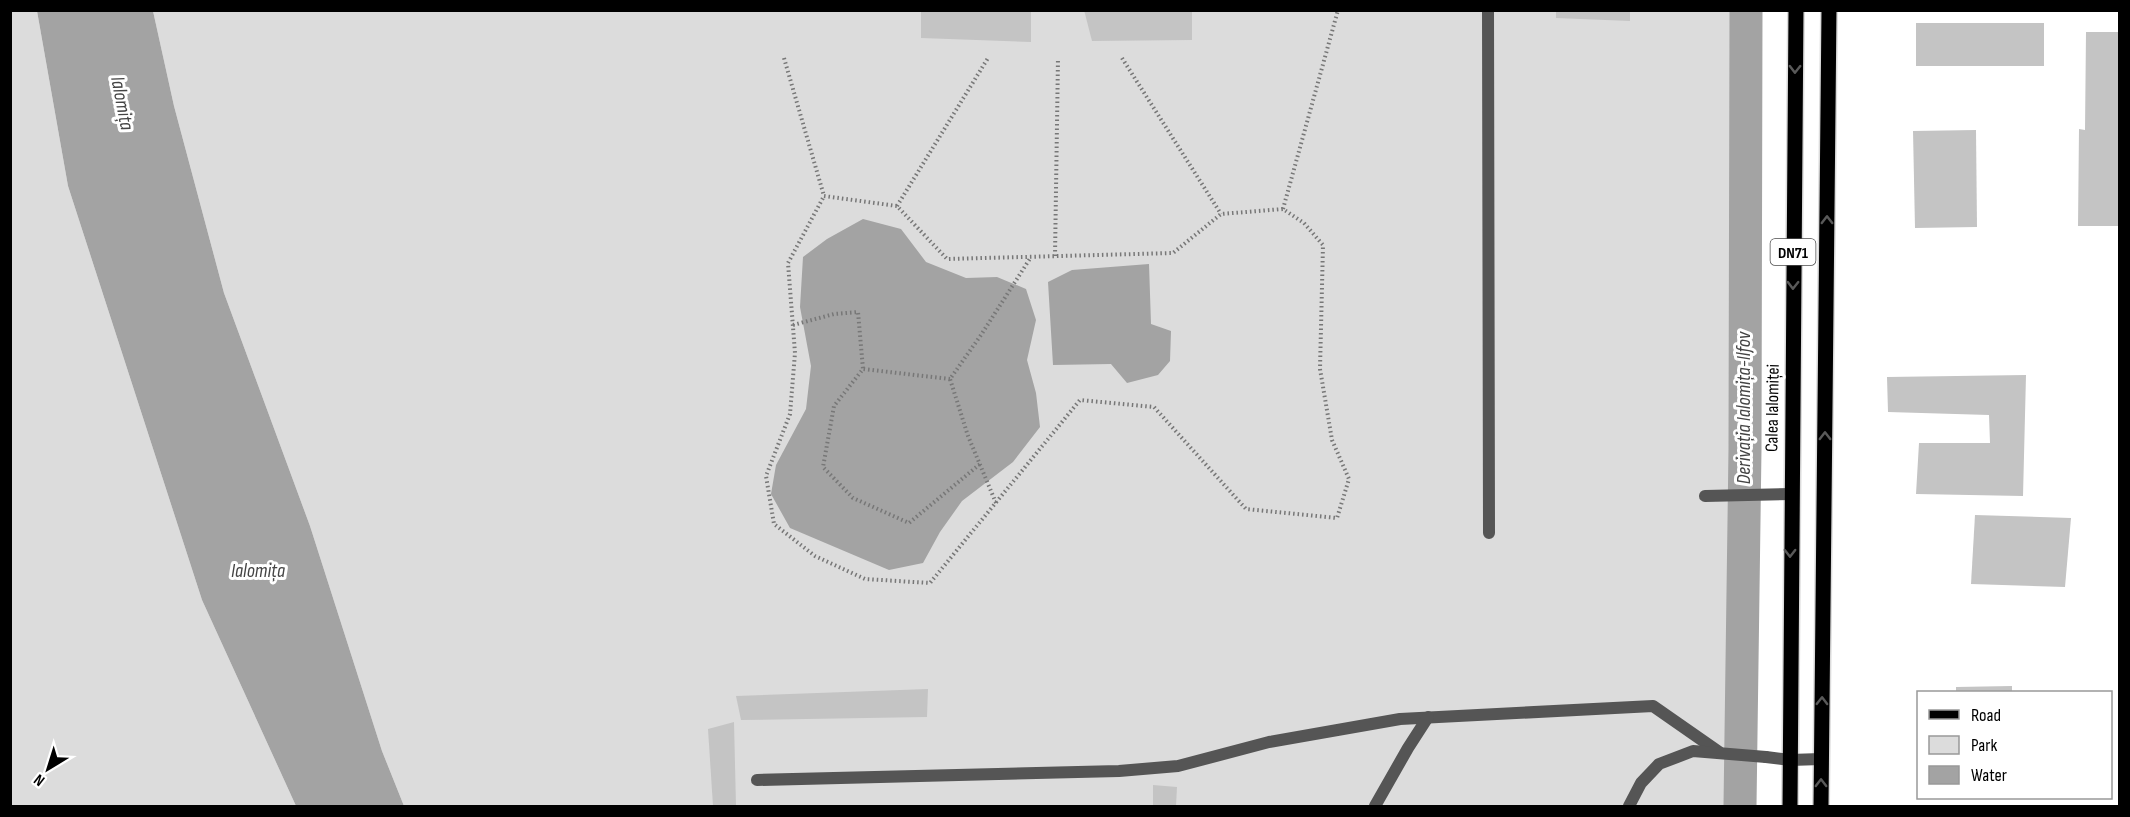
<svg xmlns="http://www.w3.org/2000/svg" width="2130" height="817" font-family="'Sofia Sans Condensed',sans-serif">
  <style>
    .green { fill: #dcdcdc }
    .water { fill: #a3a3a3 }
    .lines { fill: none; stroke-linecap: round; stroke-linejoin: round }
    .canal { stroke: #a3a3a3; stroke-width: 33 }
    .building { fill: #c4c4c4 }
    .primary-casing { stroke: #dbdbdb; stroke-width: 18 }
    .path { stroke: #777; stroke-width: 4; stroke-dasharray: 1.5 3; stroke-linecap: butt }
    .lane { stroke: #555; stroke-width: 12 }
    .street { stroke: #555; stroke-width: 12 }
    .primary { stroke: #000; stroke-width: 15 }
    .oneway { stroke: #595959 }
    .labels { text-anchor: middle; stroke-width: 6; stroke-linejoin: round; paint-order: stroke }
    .shield { fill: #fff; stroke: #4c4c4c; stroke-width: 1.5 }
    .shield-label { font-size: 16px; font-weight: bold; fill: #000 }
    .street-label { font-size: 18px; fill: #000; stroke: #fff }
    .water-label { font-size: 20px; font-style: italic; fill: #444; stroke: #fff }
  </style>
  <rect width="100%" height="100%" fill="#fff"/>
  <g class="green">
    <path d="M10,11H37L68,186L202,600L296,806H11Z"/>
    <path d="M153,11H1761L1757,217L1755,806H404L382,751L310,526L224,293L174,106Z"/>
  </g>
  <g class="water">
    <path d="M37,11H153L174,106L224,293L310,526L382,751L404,806H296L202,600L68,186Z"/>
    <path d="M863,219L901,229L926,262L966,278L997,277L1026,289L1036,320L1027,360L1036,393L1040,427L1013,462L962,501L940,532L923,563L889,570L790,528L771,494L776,465L806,409L811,366L800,307L803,257L827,239Z"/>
    <path d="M1149,264L1151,324L1171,331L1170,361L1158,375L1127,383L1111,364L1053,365L1048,282L1072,270Z"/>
  </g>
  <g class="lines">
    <path class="canal" d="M1740,806L1745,449L1746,10"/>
  </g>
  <g class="building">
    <path d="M921,10H1031V42L921,38Z"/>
    <path d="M1084,10H1192V40L1092,41Z"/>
    <path d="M1556,10H1630V21L1556,18Z"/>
    <rect x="1916" y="23" width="128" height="43"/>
    <path d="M2086,32H2120V226H2078L2079,129L2085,130Z"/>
    <path d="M1976,130L1977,227L1915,228L1913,131Z"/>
    <path d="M2026,375L2023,496L1916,494L1919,443H1990L1989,415L1888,412L1887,377Z"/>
    <path d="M1975,515L2071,518L2065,587L1971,584Z"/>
    <path d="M2012,686V692H1956V687Z"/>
    <path d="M928,689L927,717L741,720L736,696Z"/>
    <path d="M734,722L736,806H713L708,729Z"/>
    <path d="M1153,785L1177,787L1176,806H1153Z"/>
  </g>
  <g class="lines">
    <g class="primary-casing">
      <g id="primary">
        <path d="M1790,806L1796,10"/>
        <path d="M1821,806L1829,10"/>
      </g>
    </g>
    <g class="path">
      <path d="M784,58L824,196"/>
      <path d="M1122,58L1221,214"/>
      <path d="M824,196L897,206L947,259L1173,253L1221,214L1283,209L1304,223L1323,245L1320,369L1332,440L1349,479L1337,518L1246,509L1154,407L1080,400L930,583L865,579L815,556L774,524L766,476L790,414L795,353L788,263Z"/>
      <path d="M897,206L988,58"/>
      <path d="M1283,209L1338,10"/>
      <path d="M1055,256L1058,58"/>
      <path d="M793,325L834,314L858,312L863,369"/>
      <path d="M950,379L863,369L834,406L823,467L853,498L909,523L980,464"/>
      <path d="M996,503L968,436L950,379L981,335L1031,257"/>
    </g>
    <g class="lane">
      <path d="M1488,10L1489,533"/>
      <path d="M1705,496L1791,494"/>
      <path d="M1790,760L1821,759"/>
      <path d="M757,780L1119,771L1178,766L1269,742L1400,719L1653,706L1719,752"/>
      <path d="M1375,806L1408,748L1428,717"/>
      <path d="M1629,806L1641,783L1659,764L1693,751L1766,757"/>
    </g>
    <path class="street" d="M1766,757L1790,760"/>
    <use href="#primary" class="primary"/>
  </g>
  <defs><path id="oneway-chevron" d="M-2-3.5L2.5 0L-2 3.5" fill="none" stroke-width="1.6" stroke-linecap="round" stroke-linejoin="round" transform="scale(1.5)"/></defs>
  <g class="oneway">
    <use href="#oneway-chevron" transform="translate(1795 69) rotate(91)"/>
    <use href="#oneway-chevron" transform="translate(1827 220) rotate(-90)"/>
    <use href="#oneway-chevron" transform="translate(1793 285) rotate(91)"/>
    <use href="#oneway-chevron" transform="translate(1825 436) rotate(-90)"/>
    <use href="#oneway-chevron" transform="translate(1790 553) rotate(90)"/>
    <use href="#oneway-chevron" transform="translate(1822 701) rotate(-89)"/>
    <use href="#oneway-chevron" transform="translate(1821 783) rotate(-90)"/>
  </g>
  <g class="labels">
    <rect class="shield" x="1770.5" y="239" width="45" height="26" rx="4.5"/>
    <g class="shield-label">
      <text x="1793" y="258">DN71</text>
    </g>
    <g class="street-label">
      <text transform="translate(1772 408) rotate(-89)" y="6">Calea Ialomiței</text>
    </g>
    <g class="water-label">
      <text transform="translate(123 103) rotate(79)" y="7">Ialomița</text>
      <text transform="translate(1743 408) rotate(-90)" y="7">Derivația Ialomița-Ilfov</text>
      <text x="258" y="577">Ialomița</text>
    </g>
  </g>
  <rect width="2130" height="817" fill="none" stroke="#000000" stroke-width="24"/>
  <rect x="1917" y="691" width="195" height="108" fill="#ffffff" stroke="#999999" stroke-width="1.5"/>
  <rect x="1929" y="710" width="30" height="9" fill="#000000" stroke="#999999" stroke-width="1.5"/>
  <text x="1971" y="721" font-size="18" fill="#000000">Road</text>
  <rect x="1929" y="736" width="30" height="18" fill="#dcdcdc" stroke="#999999" stroke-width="1.5"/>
  <text x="1971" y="751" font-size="18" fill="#000000">Park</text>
  <rect x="1929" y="766" width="30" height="18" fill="#a3a3a3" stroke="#999999" stroke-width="1.5"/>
  <text x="1971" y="781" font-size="18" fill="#000000">Water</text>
  <g transform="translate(48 769) rotate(218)" stroke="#ffffff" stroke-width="4.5" paint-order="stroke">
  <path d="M0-4.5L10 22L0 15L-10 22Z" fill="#000000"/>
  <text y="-9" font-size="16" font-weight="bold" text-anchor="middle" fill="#000000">N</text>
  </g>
</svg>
